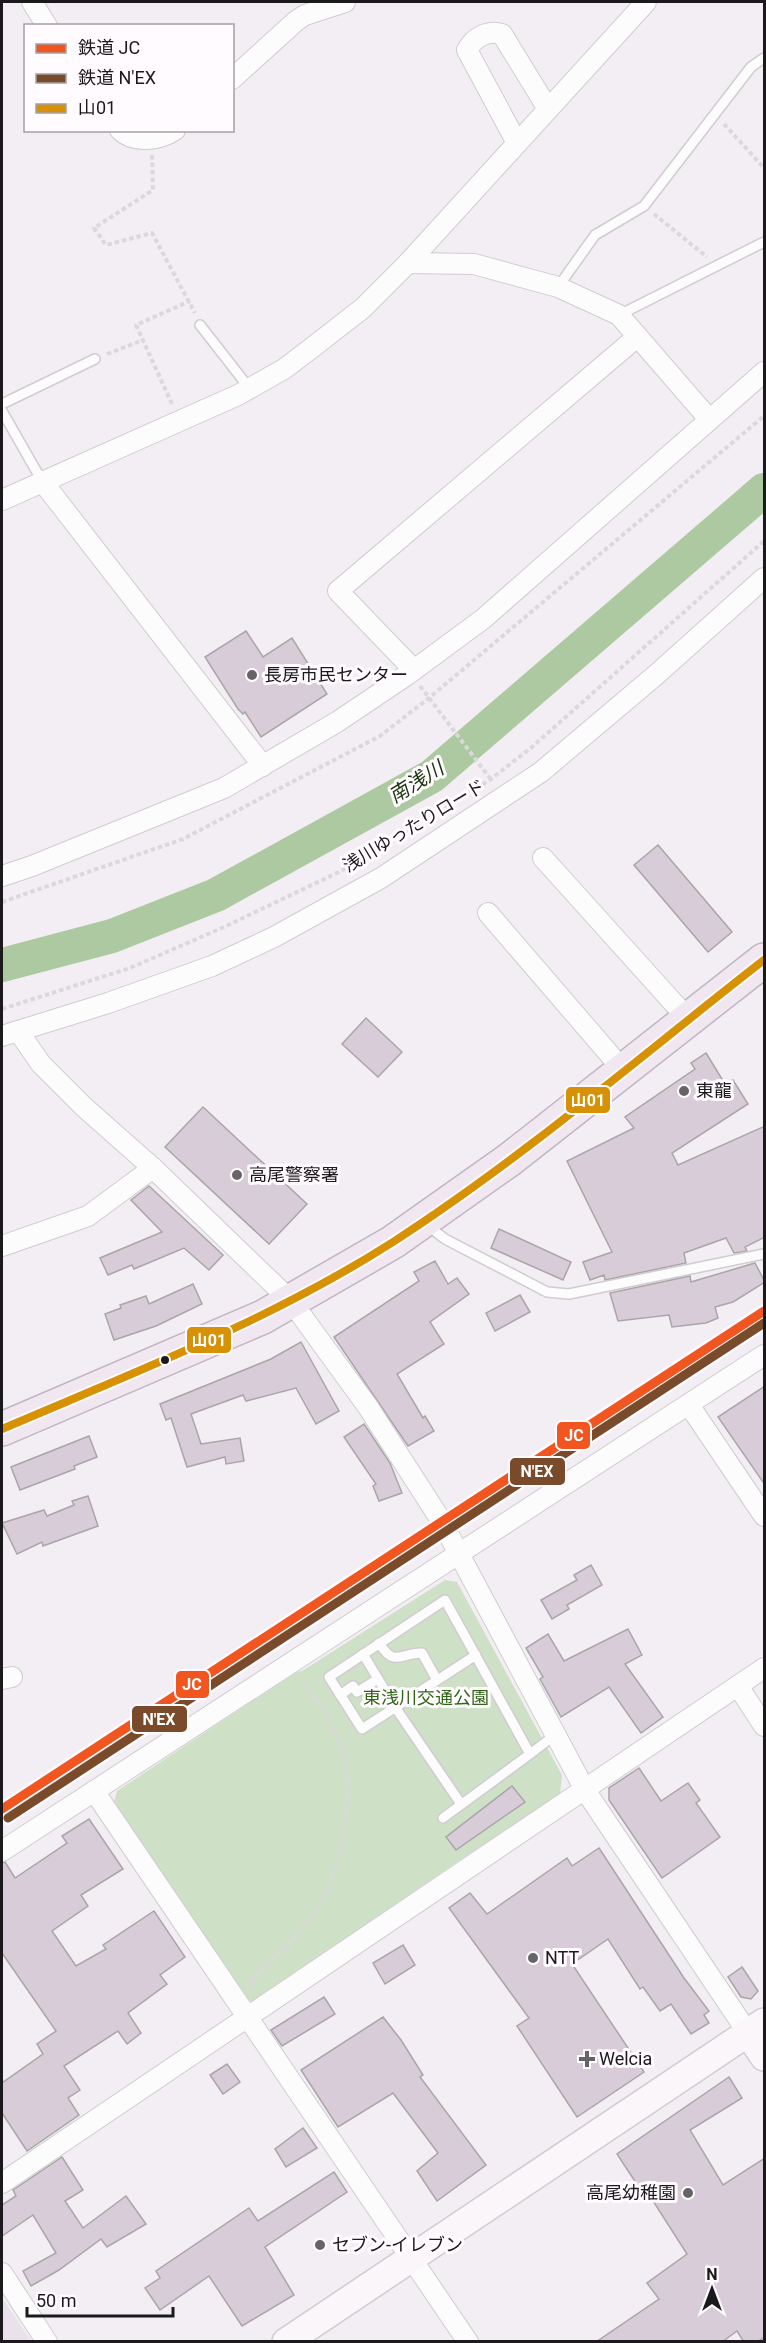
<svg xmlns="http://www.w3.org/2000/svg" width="766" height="2343" font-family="Roboto,'Noto Sans JP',sans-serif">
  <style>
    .built { fill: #ebe1ec }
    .green { fill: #cee1c7 }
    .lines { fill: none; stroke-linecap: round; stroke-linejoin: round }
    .river { stroke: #acc9a1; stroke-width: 34 }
    .building { fill: #d8ccd9; stroke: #a9a5a9; stroke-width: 1.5 }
    .lane-casing { stroke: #d0ccd0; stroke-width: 12 }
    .street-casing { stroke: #d0ccd0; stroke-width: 22 }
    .secondary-casing { stroke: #d0ccd0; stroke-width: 30 }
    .highway-casing { stroke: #c0b5c0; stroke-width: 36 }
    .path { stroke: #dad9da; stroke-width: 4; stroke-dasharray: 4.5 3; stroke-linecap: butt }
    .lane { stroke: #fdfcfd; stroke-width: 9 }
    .street { stroke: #fdfcfd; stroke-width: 20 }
    .secondary { stroke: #faf6fa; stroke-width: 27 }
    .highway { stroke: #f0e7f1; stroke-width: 33 }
    .bus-1-casing { stroke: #fffbff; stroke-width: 12 }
    .bus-1 { stroke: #d69104; stroke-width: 8 }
    .rail-1-casing { stroke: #fffbff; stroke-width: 14 }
    .rail-2-casing { stroke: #fffbff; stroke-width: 14 }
    .rail-1 { stroke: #f15620; stroke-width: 9 }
    .rail-2 { stroke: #7a4b2a; stroke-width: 9 }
    .poi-dot { fill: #676467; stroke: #fffbff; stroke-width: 2 }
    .bus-dot { fill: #1c191c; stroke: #fffbff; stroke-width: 2 }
    .labels { text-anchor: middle; stroke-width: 6; stroke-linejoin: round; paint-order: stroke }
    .poi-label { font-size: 18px; fill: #1c191c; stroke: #fffbff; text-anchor: start }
    .street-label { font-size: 18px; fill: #1c191c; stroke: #fffbff }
    .park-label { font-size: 18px; fill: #306616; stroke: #fffbff }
    .water-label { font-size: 20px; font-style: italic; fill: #18350b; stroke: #fffbff }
    .line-badge { stroke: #fffbff; stroke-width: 2 }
    .badge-label { font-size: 16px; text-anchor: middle; font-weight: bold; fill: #fff }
  </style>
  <rect width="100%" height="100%" fill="#f3eef3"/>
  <path class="built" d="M2,2298L31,2341H2Z"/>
  <path class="green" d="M445,1580L457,1582L562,1775L560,1796L454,1864L258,2003L242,1998L114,1802L117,1791L296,1672L302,1671Z"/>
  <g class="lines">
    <path class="river" d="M2,965L112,936L216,895L432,776L764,490"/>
  </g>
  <g class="building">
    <path d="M246,631L263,657L292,638L327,694L261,737L245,712L243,714L238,709L205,657Z"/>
    <path d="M658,845L732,932L708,952L634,865Z"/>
    <path d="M366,1018L402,1052L378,1077L342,1044Z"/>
    <path d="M706,1053L725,1084L733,1080L748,1104L672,1153L678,1165L765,1126V1237L745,1247L747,1251L734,1253L726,1238L684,1253L686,1263L605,1280L604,1275L590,1280L583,1262L612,1252L567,1161L634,1128L625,1117L695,1069L691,1063Z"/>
    <path d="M203,1107L307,1204L269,1244L165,1147Z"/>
    <path d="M149,1186L223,1255L209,1270L184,1248L134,1269L132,1265L108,1275L100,1258L162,1232L131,1200Z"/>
    <path d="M499,1229L571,1262L563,1280L491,1248Z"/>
    <path d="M435,1261L448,1284L457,1278L469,1294L430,1322L444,1344L397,1374L423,1418L425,1416L434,1431L408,1446L334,1337L419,1281L414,1272Z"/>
    <path d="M755,1263L765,1282L733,1302L715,1307L718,1318L706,1323L672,1327L669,1315L618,1321L610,1293L690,1276L691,1282Z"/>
    <path d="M193,1284L202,1304L156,1326L114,1340L105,1314L121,1308L120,1305L146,1296L149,1304Z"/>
    <path d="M520,1295L530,1312L495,1331L486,1313Z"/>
    <path d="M301,1342L339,1411L316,1424L296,1388L246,1401L243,1395L191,1414L201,1444L240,1438L244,1461L226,1464L225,1457L187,1467L171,1418L166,1420L160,1404L271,1359Z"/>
    <path d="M765,1386V1485L718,1417Z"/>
    <path d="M364,1424L390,1463L402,1493L379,1501L373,1486L376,1484L344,1437Z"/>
    <path d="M89,1436L97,1457L74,1466L75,1469L20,1490L11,1467Z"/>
    <path d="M88,1496L98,1526L43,1546L42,1542L17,1554L2,1523L44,1510L47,1516L74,1505L72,1501Z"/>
    <path d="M591,1565L602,1585L567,1605L569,1609L552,1619L541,1600L577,1580L574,1575Z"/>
    <path d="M628,1629L642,1655L625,1664L663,1717L641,1733L609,1687L561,1717L540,1679L543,1677L526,1648L548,1634L564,1661Z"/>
    <path d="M639,1768L661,1801L688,1783L700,1800L696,1803L720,1837L662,1878L609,1800V1788Z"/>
    <path d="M512,1786L525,1802L456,1850L446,1837Z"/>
    <path d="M89,1819L123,1869L81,1895L88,1906L52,1931L76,1966L106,1949L103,1945L154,1911L185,1957L160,1975L167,1984L128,2013L141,2033L127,2044L118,2031L64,2066L80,2090L68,2098L79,2115L27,2151L2,2113V2083L43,2054L37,2044L56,2031L2,1953V1863L5,1862L15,1878L67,1843L62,1836Z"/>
    <path d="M599,1848L684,1978L709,2011L704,2015L709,2023L691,2034L671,2004L660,2011L643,1987L640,1989L608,1939L572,1964L644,2072L577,2117L517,2026L529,2018L449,1908L470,1893L487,1914L567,1858L572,1866Z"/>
    <path d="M403,1945L415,1965L385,1984L373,1963Z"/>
    <path d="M742,1967L758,1991L751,1999L741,1997L728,1977Z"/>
    <path d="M324,1997L335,2014L282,2046L271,2030Z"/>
    <path d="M383,2017L401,2040L423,2075L420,2077L486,2165L437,2201L417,2171L438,2153L393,2093L338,2127L301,2070Z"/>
    <path d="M227,2064L240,2082L223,2094L210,2075Z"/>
    <path d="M729,2077L742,2098L690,2130L723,2185L765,2158V2337L757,2342H744L737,2331L722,2342H596L659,2299L647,2283L687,2254L648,2193L644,2195L617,2154Z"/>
    <path d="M303,2128L317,2148L286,2167L275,2149Z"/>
    <path d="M62,2157L83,2190L65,2201L83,2228L126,2196L146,2224L107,2247L101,2239L59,2270L31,2286L23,2271L56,2253L33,2215L2,2236V2205L16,2196L13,2190Z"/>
    <path d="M334,2172L347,2192L265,2247L294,2295L242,2326L209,2276L160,2310L145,2288L160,2278L156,2271L249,2208L258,2221Z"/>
  </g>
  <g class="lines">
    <g class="lane-casing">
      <g id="lane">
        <path d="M558,287L595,235L644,206L751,67L764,58"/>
        <path d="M619,315L764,242"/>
        <path d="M200,325L250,389"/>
        <path d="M2,404L95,359"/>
        <path d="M2,411L42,481"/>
        <path d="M428,1226L445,1239L547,1292L569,1294L764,1254"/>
        <path d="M379,1643C395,1668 399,1653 422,1653L437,1680"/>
        <path d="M363,1654L395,1707L461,1804"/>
        <path d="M340,1695L353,1686L357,1692L378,1679"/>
        <path d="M530,1754L555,1735"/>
        <path d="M443,1818L530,1754L445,1600L329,1677L362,1729L476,1655"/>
      </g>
    </g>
    <g class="street-casing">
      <g id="street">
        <path d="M32,2L47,26"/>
        <path d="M232,79L296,21L305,15L345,2"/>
        <path d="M120,130C134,144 160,140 175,130"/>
        <path d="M517,143L467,50C474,37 488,30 502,34L548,109"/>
        <path d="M408,263L474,264L558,287L619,315L709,419"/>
        <path d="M42,481L263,766"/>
        <path d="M2,500L238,395L284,369L313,347L363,308L408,263L646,2"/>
        <path d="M414,670L338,591L637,337"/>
        <path d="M543,858L688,1019"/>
        <path d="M2,876L32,866L224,788L337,722L407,675L483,619L764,372"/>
        <path d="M488,913L623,1070"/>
        <path d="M18,1031L41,1064L84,1107L153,1168L291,1301L368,1407L442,1522L585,1790L748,2033"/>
        <path d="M2,1036L108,1003L212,966L274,937L381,878L541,772L657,674L764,578"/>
        <path d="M2,1246L88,1216L153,1168"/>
        <path d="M689,1405L764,1516"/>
        <path d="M2,1679L12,1677"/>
        <path d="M738,1686L764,1726"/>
        <path d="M94,1791L468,2342"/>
        <path d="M2,1851L764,1355"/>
        <path d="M2,2183L764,1668"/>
        <path d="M2,2273L47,2342"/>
      </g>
    </g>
    <g class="secondary-casing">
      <g id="secondary">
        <path d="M748,2033L764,2057"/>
        <path d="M286,2342L764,2022"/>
      </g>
    </g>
    <g class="highway-casing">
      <path id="highway" d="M2,1429L263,1317L393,1242L509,1160L764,960"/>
    </g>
    <g class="path">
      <path d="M724,124L764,168"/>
      <path d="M152,155L153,190L94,228L106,245L152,233L195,313"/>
      <path d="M654,214L707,257"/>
      <path d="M107,354L143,340"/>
      <path d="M172,404L136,325L190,301"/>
      <path d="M420,686L492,781"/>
      <path d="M2,902L183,839L380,736L429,698L764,416"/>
      <path d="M2,1009L130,968L224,927L339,872L416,827L491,779L532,747L764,541"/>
      <path d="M251,1991L254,1977L292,1940L322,1903L342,1848L349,1788L344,1753L328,1716L301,1679"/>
    </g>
    <use href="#lane" class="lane"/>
    <use href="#street" class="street"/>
    <use href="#secondary" class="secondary"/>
    <use href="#highway" class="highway"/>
    <g class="bus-1-casing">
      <path id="bus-1" d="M2,1429C135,1372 271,1320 393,1242C523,1158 642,1055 764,960"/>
    </g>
    <use href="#bus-1" class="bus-1"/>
    <g class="rail-1-casing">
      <path id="rail-1" d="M2,1809L764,1311"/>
    </g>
    <g class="rail-2-casing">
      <path id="rail-2" d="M8,1818L764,1323"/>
    </g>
    <use href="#rail-1" class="rail-1"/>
    <use href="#rail-2" class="rail-2"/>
  </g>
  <g class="poi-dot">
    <circle cx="252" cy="675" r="6"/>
    <circle cx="684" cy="1091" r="6"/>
    <circle cx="237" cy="1175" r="6"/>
    <circle cx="533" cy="1958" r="6"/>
    <path d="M584 2050h6v6h6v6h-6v6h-6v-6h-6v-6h6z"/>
    <circle cx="688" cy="2193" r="6"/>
    <circle cx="320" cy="2245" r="6"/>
  </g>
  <circle class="bus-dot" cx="165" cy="1360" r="5"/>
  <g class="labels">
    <g class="poi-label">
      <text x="264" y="681">長房市民センター</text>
      <text x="696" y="1097">東龍</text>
      <text x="249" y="1181">高尾警察署</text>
      <text x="545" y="1964">NTT</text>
      <text x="599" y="2065">Welcia</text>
      <text x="676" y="2199" text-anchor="end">高尾幼稚園</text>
      <text x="332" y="2251">セブン-イレブン</text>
    </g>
    <g class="street-label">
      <text transform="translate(414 826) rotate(-31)" y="6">浅川ゆったりロード</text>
    </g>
    <g class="park-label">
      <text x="426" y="1704">東浅川交通公園</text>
    </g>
    <g class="water-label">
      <text transform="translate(416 782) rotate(-32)" y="7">南浅川</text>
    </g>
  </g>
  <g class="line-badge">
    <rect x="565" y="1086" width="46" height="28" rx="6" fill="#d69104"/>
    <rect x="186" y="1326" width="46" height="28" rx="6" fill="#d69104"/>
    <rect x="556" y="1421" width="35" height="29" rx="6" fill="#f15620"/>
    <rect x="509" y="1457" width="57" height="29" rx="6" fill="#7a4b2a"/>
    <rect x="175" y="1670" width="35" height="29" rx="6" fill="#f15620"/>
    <rect x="131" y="1705" width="57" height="28" rx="6" fill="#7a4b2a"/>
  </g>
  <g class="badge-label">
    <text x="588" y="1106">山01</text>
    <text x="209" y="1346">山01</text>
    <text x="574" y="1441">JC</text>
    <text x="537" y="1477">N'EX</text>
    <text x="192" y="1690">JC</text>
    <text x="159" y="1725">N'EX</text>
  </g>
  <rect width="766" height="2343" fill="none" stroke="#1c191c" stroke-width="6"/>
  <rect x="24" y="24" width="210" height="108" fill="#fffbff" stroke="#a4a1a4" stroke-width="1.5"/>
  <rect x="36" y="44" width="30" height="9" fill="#f15620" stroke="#a4a1a4" stroke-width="1.5"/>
  <text x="78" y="54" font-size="18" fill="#1c191c">鉄道 JC</text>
  <rect x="36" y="74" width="30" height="9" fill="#7a4b2a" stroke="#a4a1a4" stroke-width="1.5"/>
  <text x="78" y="84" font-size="18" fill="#1c191c">鉄道 N'EX</text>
  <rect x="36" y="104" width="30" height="9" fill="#d69104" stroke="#a4a1a4" stroke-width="1.5"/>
  <text x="78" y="114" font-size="18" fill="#1c191c">山01</text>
  <g transform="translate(712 2289)" stroke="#fffbff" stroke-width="4.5" paint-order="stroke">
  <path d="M0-4.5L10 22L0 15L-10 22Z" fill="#1c191c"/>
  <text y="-9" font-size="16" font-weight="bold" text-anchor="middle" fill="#1c191c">N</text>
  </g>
  <path d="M27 2307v9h146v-9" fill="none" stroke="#1c191c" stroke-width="3"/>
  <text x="36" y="2307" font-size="18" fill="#1c191c" stroke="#fffbff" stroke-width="4.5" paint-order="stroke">50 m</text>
</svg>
